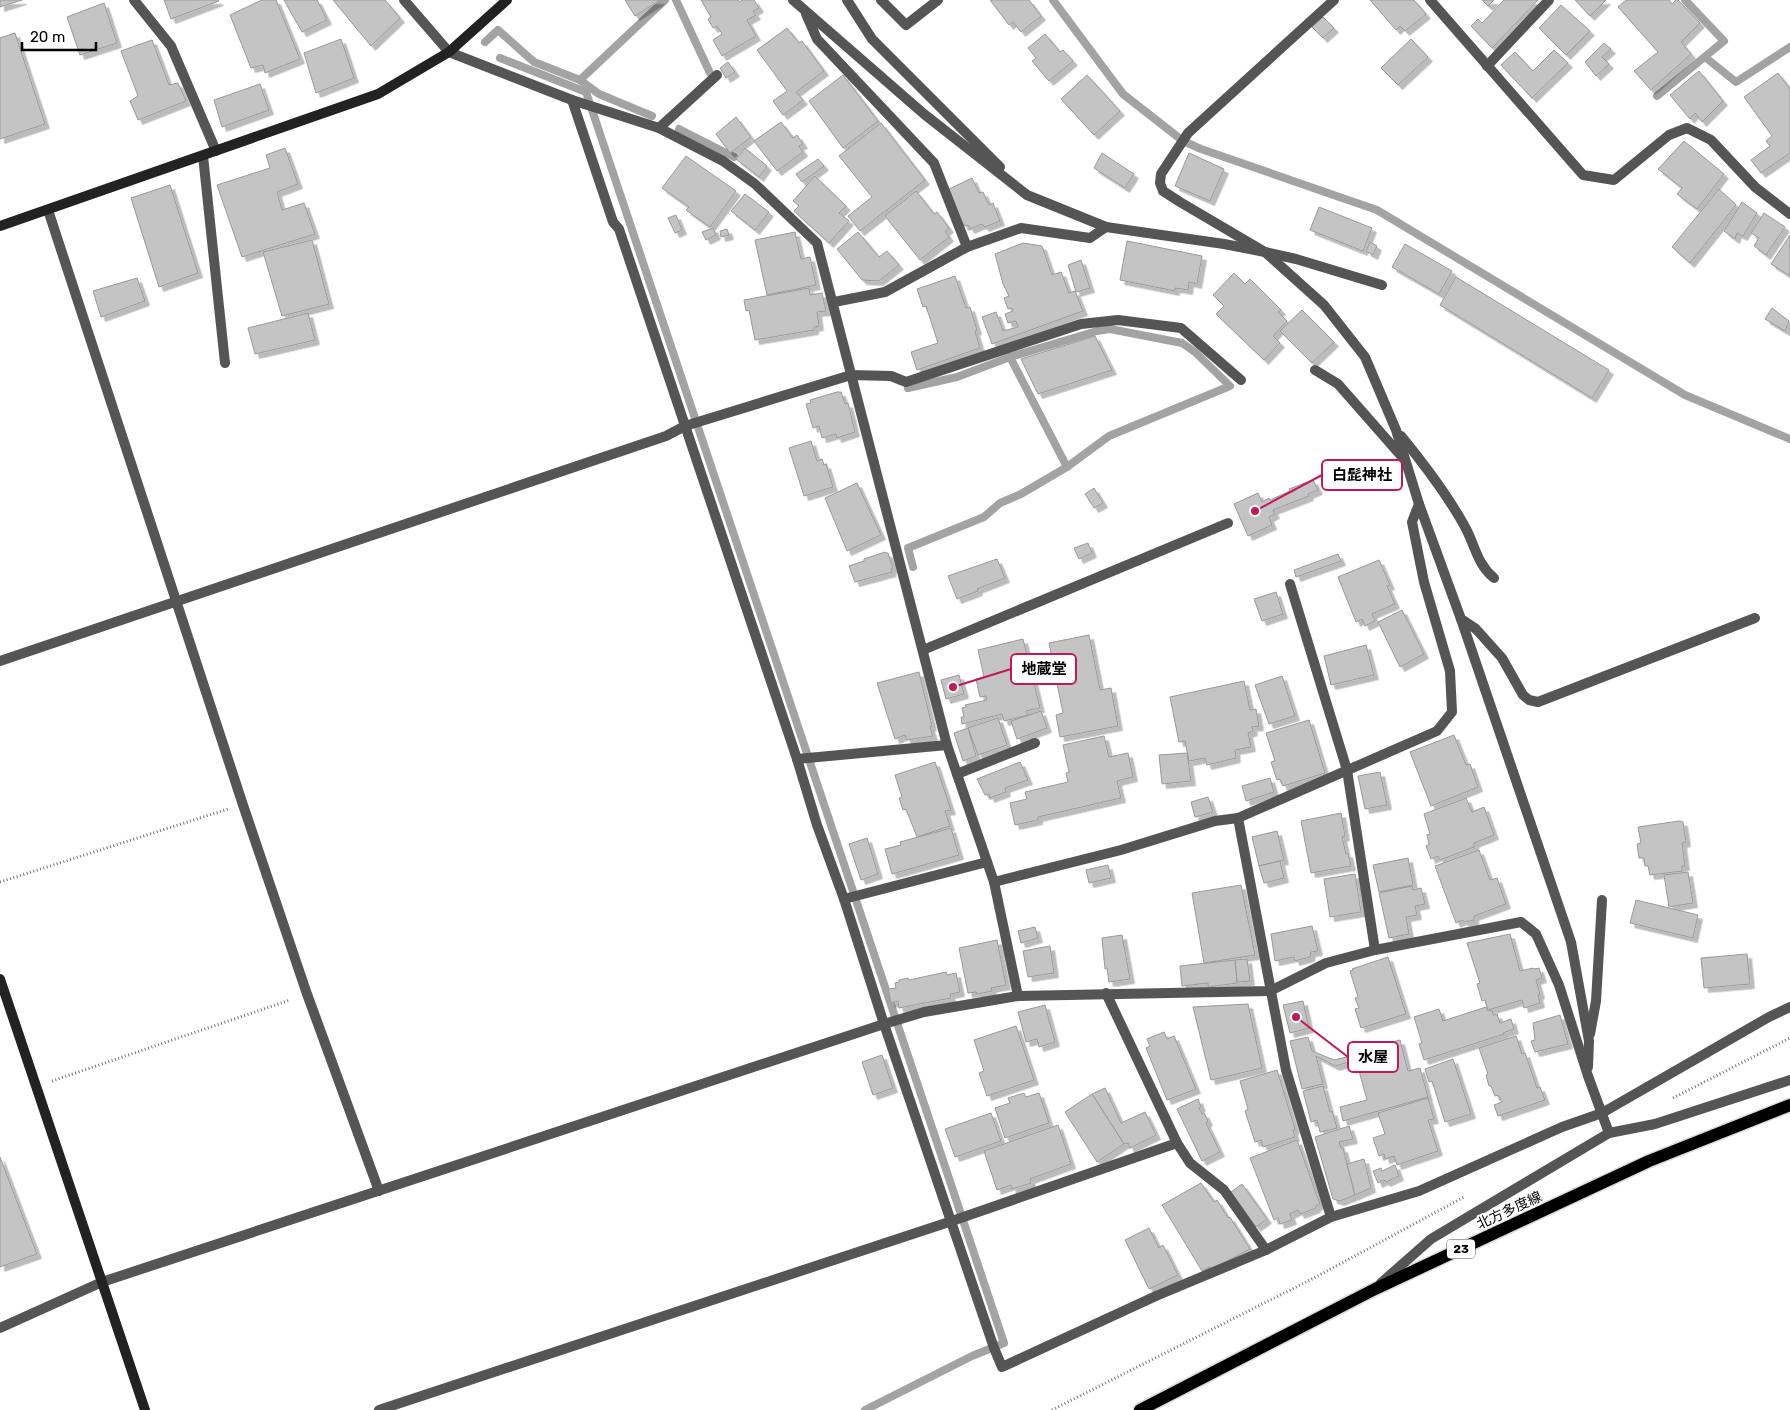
<svg xmlns="http://www.w3.org/2000/svg" width="1790" height="1410" font-family="Rubik,'Noto Sans JP',sans-serif">
  <style>
    .lines { fill: none; stroke-linecap: round; stroke-linejoin: round }
    .stream { stroke: #a3a3a3; stroke-width: 8 }
    .building { fill: #c4c4c4; stroke: #999; filter: url(#shadow) }
    .primary-casing { stroke: #dbdbdb; stroke-width: 15 }
    .path { stroke: #777; stroke-width: 3; stroke-dasharray: 1 2.5; stroke-linecap: butt }
    .lane { stroke: #555; stroke-width: 10 }
    .street { stroke: #555; stroke-width: 10 }
    .secondary { stroke: #222; stroke-width: 10 }
    .primary { stroke: #000; stroke-width: 12 }
    .labels { text-anchor: middle; stroke-width: 4; stroke-linejoin: round; paint-order: stroke }
    .shield { fill: #fff; stroke: #4c4c4c; stroke-width: 1 }
    .shield-label { font-size: 12px; font-weight: bold; fill: #000 }
    .street-label { font-size: 14px; fill: #000; stroke: #fff }
    .leader { fill: none; stroke: #c2185b; stroke-width: 2 }
    .callout-dot { fill: #c2185b; stroke: #fff; stroke-width: 2 }
    .callout { fill: #fff; stroke: #c2185b; stroke-width: 2 }
    .callout-label { font-size: 15px; text-anchor: middle; font-weight: bold; fill: #000 }
  </style>
  <defs>
    <filter id="shadow"><feDropShadow dx="4.5" dy="4.5" stdDeviation="0" flood-color="#0004"/></filter>
  </defs>
  <rect width="100%" height="100%" fill="#fff"/>
  <g class="lines">
    <g class="stream">
      <path d="M676,0L710,73"/>
      <path d="M1053,0L1123,94L1183,141L1201,149L1377,210L1685,395L1790,439"/>
      <path d="M485,42L498,30L534,62L580,80L599,94L652,116"/>
      <path d="M1705,57L1736,82L1790,47"/>
      <path d="M500,58L586,92L1004,1343L972,1356L865,1410"/>
      <path d="M580,80L665,0"/>
      <path d="M1657,96L1724,41L1685,0"/>
      <path d="M679,129L734,157"/>
      <path d="M1010,357L1067,467"/>
      <path d="M908,388L957,377L1010,357L1097,331L1110,329L1182,343L1195,352L1230,386L1109,436L1067,467L1021,494L1000,503L984,517L908,548L913,567"/>
    </g>
  </g>
  <g class="building">
    <path d="M0,0H22L0,7Z"/>
    <path d="M164,0H218L219,1L171,19Z"/>
    <path d="M262,0H276L300,59L265,73L263,65L251,68L230,15Z"/>
    <path d="M284,0H317L327,20L302,32Z"/>
    <path d="M333,0H385L400,18L371,46Z"/>
    <path d="M625,0H660L635,16Z"/>
    <path d="M701,0H738L739,2L742,0H754L759,8L753,11L756,15L747,20L756,36L722,56L713,40L722,34L717,26L713,28L708,19L711,17Z"/>
    <path d="M990,0H1029L1041,16L1021,32L1013,22L1009,25Z"/>
    <path d="M1370,0H1414L1426,14L1405,31L1400,26L1396,30Z"/>
    <path d="M1482,0H1494L1488,6Z"/>
    <path d="M1504,0H1538L1492,48L1471,26L1478,19L1482,23Z"/>
    <path d="M1575,0H1606L1590,16Z"/>
    <path d="M1626,0H1669L1672,4L1676,0H1678L1700,23L1681,42L1691,54L1651,90L1634,71L1658,52L1618,7Z"/>
    <path d="M104,3L117,43L80,55L67,17Z"/>
    <path d="M1561,5L1590,31L1566,55L1539,28Z"/>
    <path d="M1323,17L1334,28L1323,38L1312,27Z"/>
    <path d="M787,28L799,43L802,41L824,71L796,92L803,100L783,115L773,101L787,91L757,50Z"/>
    <path d="M15,33L45,124L0,139V38Z"/>
    <path d="M1045,34L1060,52L1063,50L1073,61L1049,81L1032,61L1036,58L1028,48Z"/>
    <path d="M341,39L354,78L316,93L304,53Z"/>
    <path d="M1411,39L1428,57L1398,85L1381,68Z"/>
    <path d="M152,40L169,85L178,83L186,101L138,120L130,101L138,96L121,51Z"/>
    <path d="M1604,43L1611,49L1602,57L1609,64L1596,76L1585,62Z"/>
    <path d="M1554,50L1568,63L1532,98L1501,65L1515,52L1533,71Z"/>
    <path d="M728,62L735,72L726,78L720,68Z"/>
    <path d="M1699,71L1723,101L1702,122L1695,113L1690,119L1670,95Z"/>
    <path d="M1778,73L1790,89V153L1761,173L1751,160L1770,146L1766,141L1772,136L1744,97Z"/>
    <path d="M843,75L878,121L843,148L809,101Z"/>
    <path d="M1087,75L1120,111L1094,135L1061,99Z"/>
    <path d="M260,84L269,110L222,127L214,100Z"/>
    <path d="M736,117L751,137L730,153L716,134Z"/>
    <path d="M781,122L793,138L797,135L803,144L799,146L803,152L777,171L754,141Z"/>
    <path d="M881,123L925,180L860,231L848,216L872,197L839,156Z"/>
    <path d="M1684,141L1724,174L1697,209L1677,194L1682,188L1658,169Z"/>
    <path d="M285,148L298,184L277,192L282,210L304,203L315,234L242,257L217,185L270,168L266,155Z"/>
    <path d="M745,148L767,166L759,177L736,159Z"/>
    <path d="M1102,153L1134,174L1125,188L1094,168Z"/>
    <path d="M1189,153L1224,169L1210,201L1175,186Z"/>
    <path d="M686,156L736,191L710,227L686,210L689,207L662,188Z"/>
    <path d="M818,159L824,166L802,182L796,174Z"/>
    <path d="M815,176L846,206L839,213L849,221L829,243L794,211L799,206L793,201Z"/>
    <path d="M972,178L979,193L983,192L989,205L993,203L1000,221L985,227L982,224L970,229L968,225L964,226L947,190Z"/>
    <path d="M170,185L198,273L159,287L131,198Z"/>
    <path d="M1719,189L1736,205L1690,263L1672,247Z"/>
    <path d="M916,191L934,214L937,212L949,228L945,231L949,237L920,260L885,216Z"/>
    <path d="M745,194L769,212L755,230L731,211Z"/>
    <path d="M1742,202L1757,213L1743,236L1737,233L1735,239L1724,231Z"/>
    <path d="M1319,207L1372,228L1363,251L1310,230Z"/>
    <path d="M1764,213L1785,227L1766,255L1754,246L1759,238L1751,233Z"/>
    <path d="M676,215L682,230L675,233L668,218Z"/>
    <path d="M713,228L716,235L706,240L702,232Z"/>
    <path d="M727,229L729,235L721,237L720,231Z"/>
    <path d="M795,232L801,259L810,257L816,285L767,295L755,240Z"/>
    <path d="M858,232L879,257L887,251L899,265L879,281L862,280L837,249Z"/>
    <path d="M1790,235V276L1771,264Z"/>
    <path d="M312,240L329,304L282,316L263,252Z"/>
    <path d="M1127,241L1202,256L1197,284L1189,282L1188,290L1175,288V291L1120,280Z"/>
    <path d="M1370,242L1377,246L1373,255L1366,251Z"/>
    <path d="M1023,243L1042,246L1052,275L1061,272L1069,293L1075,291L1083,311L992,344L982,317L996,312L1003,331L1018,327L1016,321L1008,323L1005,314L1013,311L1012,308L1008,309L1004,298L1009,296L1003,284L995,254Z"/>
    <path d="M1405,244L1452,271L1439,294L1392,267Z"/>
    <path d="M1081,260L1090,288L1076,292L1068,265Z"/>
    <path d="M1234,273L1245,284L1250,279L1281,310L1278,312L1287,321L1273,336L1280,343L1264,360L1216,314L1224,306L1213,295Z"/>
    <path d="M955,276L966,308L970,307L977,330L975,331L980,348L917,370L911,352L938,343L926,306L923,307L917,289Z"/>
    <path d="M1456,277L1609,370L1592,398L1440,305Z"/>
    <path d="M137,278L145,301L101,317L93,291Z"/>
    <path d="M809,288L810,295L822,293L826,311L817,312L819,326L814,327V330L755,340L749,310L746,311L744,300Z"/>
    <path d="M1772,308L1789,321L1785,331L1765,319Z"/>
    <path d="M1302,310L1334,342L1312,363L1280,331Z"/>
    <path d="M308,313L315,340L255,354L248,328Z"/>
    <path d="M1095,336L1112,370L1038,394L1021,359Z"/>
    <path d="M837,392H841L845,404L848,403L855,432L837,438L836,434L822,438L819,426L813,428L806,404L811,403L810,400Z"/>
    <path d="M811,441L817,461L822,459L824,465L826,464L833,487L804,496L789,448Z"/>
    <path d="M1313,480L1318,490L1308,494L1309,496L1273,510L1275,514L1269,517L1272,525L1248,536L1234,504L1258,493L1262,502L1269,498L1270,500L1290,491L1289,489Z"/>
    <path d="M857,483L881,535L847,551L825,498Z"/>
    <path d="M1094,488L1103,503L1094,508L1085,494Z"/>
    <path d="M1088,543L1092,553L1079,559L1074,548Z"/>
    <path d="M885,552L886,553H888L893,568L891,569L892,572L855,582L849,566L864,561V559Z"/>
    <path d="M1338,554L1341,561L1296,577L1294,570Z"/>
    <path d="M997,559L1005,578L977,589L978,591L957,599L948,576Z"/>
    <path d="M1379,560L1390,585L1387,586L1395,604L1372,614L1375,621L1365,626L1362,619L1356,622L1338,577Z"/>
    <path d="M1276,592L1283,614L1262,621L1254,599Z"/>
    <path d="M1402,610L1424,654L1400,667L1378,622Z"/>
    <path d="M1089,635L1100,690L1111,688L1118,726L1060,737L1056,715L1063,713L1049,643Z"/>
    <path d="M1023,639L1040,708L1026,711L1028,715L1004,721L1002,714L962,724L961,717H964L962,708L966,707L965,705L987,700L986,696L980,697L976,679L984,677L978,650Z"/>
    <path d="M1366,645L1374,675L1331,685L1324,656Z"/>
    <path d="M919,672L932,726L930,727L933,736L907,740L905,735L895,739L877,683Z"/>
    <path d="M959,675L964,694L946,699L941,680Z"/>
    <path d="M1282,676L1295,716L1269,724L1255,685Z"/>
    <path d="M1244,681L1250,710L1256,709L1259,726L1252,727L1253,731L1248,733L1251,747L1235,750L1236,758L1207,765L1205,758L1189,761L1185,741L1179,742L1170,697Z"/>
    <path d="M1041,711L1047,728L1017,739L1011,721Z"/>
    <path d="M998,718L1007,745L978,755L968,728Z"/>
    <path d="M1309,720L1325,773L1283,786L1280,779L1277,780L1271,762L1275,761L1266,733Z"/>
    <path d="M968,728L976,756L963,761L954,733Z"/>
    <path d="M1454,735L1466,765L1470,764L1478,787L1431,806L1410,752Z"/>
    <path d="M1104,736L1109,757L1128,753L1133,777L1117,781L1121,798L1038,817V820L1015,825L1010,803L1027,799L1025,792L1068,782L1066,773L1069,772L1063,745Z"/>
    <path d="M1187,753L1191,781L1162,784L1159,755Z"/>
    <path d="M935,762L951,810L945,811L950,826L917,837L906,809L903,810L899,798L902,797L895,775Z"/>
    <path d="M1020,762L1028,780L1005,788L1006,792L990,798L989,794L985,795L977,779Z"/>
    <path d="M1380,772L1387,805L1365,809L1358,776Z"/>
    <path d="M1270,778L1274,792L1246,801L1242,786Z"/>
    <path d="M1208,797L1213,812L1195,817L1191,802Z"/>
    <path d="M1466,798L1472,812L1484,807L1494,835L1474,843V847L1440,860L1438,856L1431,859L1426,846L1429,844L1427,835L1430,834L1424,814Z"/>
    <path d="M1341,813L1345,836L1342,837L1346,854L1348,853L1351,866L1311,873L1301,821Z"/>
    <path d="M1679,821L1683,822L1686,842L1682,843L1685,866H1682V871L1650,875L1648,866H1645L1644,858H1639L1637,844L1641,843L1638,827Z"/>
    <path d="M951,828L959,855L892,874L885,849L901,845L900,842Z"/>
    <path d="M1277,831L1284,860L1259,866L1252,837Z"/>
    <path d="M867,838L878,874L861,880L849,844Z"/>
    <path d="M1479,850L1490,880L1497,878L1506,904L1474,916V920L1465,922L1462,920L1456,923L1435,866Z"/>
    <path d="M1408,858L1413,885L1379,892L1373,865Z"/>
    <path d="M1280,861L1284,878L1264,883L1259,866Z"/>
    <path d="M1108,865L1111,878L1089,883L1086,870Z"/>
    <path d="M1688,872L1693,903L1669,907L1664,875Z"/>
    <path d="M1355,874L1361,912L1330,917L1324,879Z"/>
    <path d="M1241,885L1255,955L1204,963L1192,893Z"/>
    <path d="M1412,886L1413,890L1421,888L1425,904L1415,906L1417,915L1406,917L1409,934L1389,938L1379,893Z"/>
    <path d="M1636,900L1698,915L1693,938L1630,923Z"/>
    <path d="M1312,926L1318,951L1311,952L1310,957L1295,961L1294,957L1275,961L1271,934Z"/>
    <path d="M1035,927L1038,938L1021,943L1018,931Z"/>
    <path d="M1510,934L1520,971L1533,968L1534,969L1539,968L1542,978L1536,980L1540,994L1538,995L1540,1003L1524,1008L1522,1000L1488,1010L1485,1000L1482,1001L1477,984L1480,983L1467,943Z"/>
    <path d="M1122,935L1130,979L1109,982L1107,968L1105,969L1102,938Z"/>
    <path d="M997,940L1006,985L991,988L992,991L977,994L976,992L968,993L959,948Z"/>
    <path d="M1050,946L1054,973L1028,977L1023,951Z"/>
    <path d="M1747,954L1750,984L1704,988L1701,958Z"/>
    <path d="M1388,957L1406,1014L1361,1028L1355,1009L1359,1008L1355,998L1358,997L1350,971L1353,970L1352,969Z"/>
    <path d="M1247,959L1250,981L1237,982L1235,960Z"/>
    <path d="M1235,960L1237,983L1208,987V983L1182,986L1180,966Z"/>
    <path d="M946,972L947,975L956,973L960,992L950,994L951,998L899,1008L898,1001L891,1003L888,989L896,988L895,983L899,982V980L908,978L909,980Z"/>
    <path d="M1303,1001L1309,1028L1290,1033L1283,1005Z"/>
    <path d="M1248,1004L1262,1068L1211,1080L1193,1007Z"/>
    <path d="M1045,1005L1055,1042L1039,1047L1037,1039L1026,1042L1018,1012Z"/>
    <path d="M1486,1007L1488,1011L1492,1010L1493,1015L1497,1014L1500,1023L1511,1019L1514,1029L1503,1033L1504,1034L1424,1060L1419,1044L1422,1043L1414,1017L1439,1009L1443,1021Z"/>
    <path d="M1560,1015L1568,1044L1535,1052L1531,1041L1535,1040L1533,1023Z"/>
    <path d="M1016,1026L1034,1080L987,1096L979,1073L984,1071L974,1040Z"/>
    <path d="M1164,1032L1167,1039L1174,1036L1196,1089L1167,1100L1146,1048L1150,1046L1147,1039Z"/>
    <path d="M1516,1036L1522,1054L1525,1053L1537,1088L1540,1087L1545,1100L1498,1116L1494,1105L1502,1102L1498,1095L1495,1096L1491,1086H1489L1486,1075L1488,1074L1479,1048Z"/>
    <path d="M1308,1037L1312,1051L1334,1060L1355,1055L1354,1052L1400,1040L1408,1071L1420,1068L1428,1097L1343,1121L1340,1107L1367,1100L1356,1060L1335,1066L1316,1056L1323,1084L1302,1089L1290,1041Z"/>
    <path d="M882,1055L893,1088L873,1095L862,1062Z"/>
    <path d="M1453,1059L1471,1114L1445,1122L1432,1081L1429,1082L1425,1069Z"/>
    <path d="M1277,1070L1295,1129L1293,1130L1295,1137L1263,1147L1261,1140L1255,1142L1245,1111L1248,1109L1240,1081Z"/>
    <path d="M1323,1086L1330,1112L1332,1111L1337,1128L1320,1132L1317,1120L1311,1122L1303,1091Z"/>
    <path d="M1105,1088L1121,1123L1145,1112L1156,1135L1130,1148L1128,1143L1124,1144L1092,1094Z"/>
    <path d="M1024,1093L1026,1097L1039,1093L1049,1123L1005,1138L995,1108L1010,1103L1008,1098Z"/>
    <path d="M1092,1094L1124,1144L1097,1162L1065,1112Z"/>
    <path d="M1428,1098L1434,1119L1428,1120L1438,1151L1397,1165L1394,1156L1385,1159L1384,1154L1379,1156L1373,1138L1385,1134L1378,1113Z"/>
    <path d="M1198,1099L1201,1107L1199,1108L1202,1114L1204,1113L1208,1121L1206,1123L1220,1152L1202,1161L1177,1109Z"/>
    <path d="M991,1113L1001,1141L955,1157L945,1129Z"/>
    <path d="M1058,1125L1071,1164L1030,1179L1031,1183L1012,1189L1011,1185L997,1190L984,1151Z"/>
    <path d="M1349,1126L1353,1139L1339,1142L1341,1148H1343L1355,1195L1340,1201L1333,1199L1315,1137Z"/>
    <path d="M1297,1140L1320,1204L1316,1206V1208L1300,1214L1298,1210L1290,1214L1292,1220L1280,1224L1278,1218L1274,1220L1250,1158Z"/>
    <path d="M0,1157L37,1254L0,1267Z"/>
    <path d="M1364,1159L1371,1188L1355,1195L1347,1164Z"/>
    <path d="M1395,1165L1399,1176L1386,1182L1384,1180L1378,1183L1373,1171L1381,1168L1382,1171Z"/>
    <path d="M1201,1183L1214,1202L1217,1200L1228,1218L1230,1217L1250,1249L1212,1269L1209,1267L1202,1271L1162,1205Z"/>
    <path d="M1242,1184L1267,1219L1256,1227L1231,1192Z"/>
    <path d="M1149,1228L1159,1248L1163,1245L1178,1275L1149,1289L1125,1240Z"/>
  </g>
  <g class="lines">
    <g class="primary-casing">
      <path id="primary" d="M1140,1410L1375,1289L1649,1161L1790,1105"/>
    </g>
    <g class="path">
      <path d="M0,882L228,809"/>
      <path d="M52,1081L290,1000"/>
      <path d="M1673,1098L1790,1038"/>
      <path d="M1052,1410L1314,1278L1464,1197"/>
    </g>
    <path class="lane" d="M923,650L1228,523"/>
    <g class="street">
      <path d="M134,0L171,46L216,151"/>
      <path d="M404,0L449,52L572,100L613,222L619,229L797,759L817,825L844,899L884,1024L994,1348L1002,1367L1156,1296L1266,1250L1331,1217L1419,1191L1562,1127L1602,1113L1769,1017L1790,1007"/>
      <path d="M793,0L924,114L1027,195L1106,227L1224,244L1265,252L1324,305L1365,357L1396,430L1419,504L1461,619L1571,942L1589,1041L1588,1067"/>
      <path d="M847,0L872,39L1000,167"/>
      <path d="M881,0L906,25L938,0"/>
      <path d="M1334,0L1188,133L1161,174L1160,183L1163,191L1180,202L1265,252L1296,259L1382,285"/>
      <path d="M1430,0L1583,175L1614,180L1669,135L1687,128L1711,140L1755,187L1790,214"/>
      <path d="M806,14L817,39L934,163L967,247"/>
      <path d="M1487,66L1549,0"/>
      <path d="M572,100L659,128L723,161L755,184L817,243L947,745L994,882L1018,996"/>
      <path d="M659,128L717,75"/>
      <path d="M203,156L225,363"/>
      <path d="M48,210L243,805L307,994L379,1191"/>
      <path d="M834,302L885,292L967,247L1021,228L1090,238L1106,227"/>
      <path d="M1315,370L1338,384L1403,458"/>
      <path d="M1401,436C1424,464 1446,493 1464,525C1475,544 1476,563 1494,578"/>
      <path d="M1290,584L1347,770L1375,950"/>
      <path d="M1461,619L1476,629L1502,658L1523,695L1529,700L1538,702L1755,618"/>
      <path d="M0,661L666,436L685,426L851,375L891,376L906,382L1081,324L1118,320L1181,328L1241,380"/>
      <path d="M797,759L947,745"/>
      <path d="M957,774L1035,743"/>
      <path d="M1238,818L1286,1070L1331,1217"/>
      <path d="M994,882L1121,850L1215,821L1238,818L1437,731L1452,712L1450,671L1424,582L1412,522L1419,504"/>
      <path d="M844,899L987,862"/>
      <path d="M1106,993L1177,1143L1190,1163L1224,1190L1266,1250"/>
      <path d="M1590,1034L1596,1001L1602,900"/>
      <path d="M1381,1283L1431,1239L1609,1133L1655,1124L1790,1080"/>
      <path d="M0,1328L102,1282L884,1024L924,1012L1018,996L1270,991L1326,963L1375,950L1521,922L1536,934L1559,985L1588,1076L1609,1133"/>
      <path d="M379,1410L952,1221L1177,1143"/>
    </g>
    <g class="secondary">
      <path d="M0,226L378,94L449,52L507,0"/>
      <path d="M0,979L145,1410"/>
    </g>
    <use href="#primary" class="primary"/>
  </g>
  <g class="labels">
    <rect class="shield" x="1447" y="1239.5" width="28" height="19" rx="4"/>
    <g class="shield-label">
      <text x="1461" y="1253">23</text>
    </g>
    <g class="street-label">
      <text transform="translate(1509 1210) rotate(-25)" y="5">北方多度線</text>
    </g>
  </g>
  <path class="leader" d="M1255 511L1322 475M953 687L1011 669M1296 1017L1348 1057"/>
  <g class="callout-dot">
    <circle cx="1255" cy="511" r="5"/>
    <circle cx="953" cy="687" r="5"/>
    <circle cx="1296" cy="1017" r="5"/>
  </g>
  <g class="callout">
    <rect x="1322" y="460" width="80" height="30" rx="5"/>
    <rect x="1011" y="654" width="65" height="30" rx="5"/>
    <rect x="1348" y="1042" width="50" height="30" rx="5"/>
  </g>
  <g class="callout-label">
    <text x="1362" y="480">白髭神社</text>
    <text x="1044" y="674">地蔵堂</text>
    <text x="1373" y="1062">水屋</text>
  </g>
  <path d="M22 42v8h74v-8" fill="none" stroke="#000000" stroke-width="2.5"/>
  <text x="30" y="42" font-size="15" fill="#000000" stroke="#ffffff" stroke-width="4" paint-order="stroke">20 m</text>
</svg>
